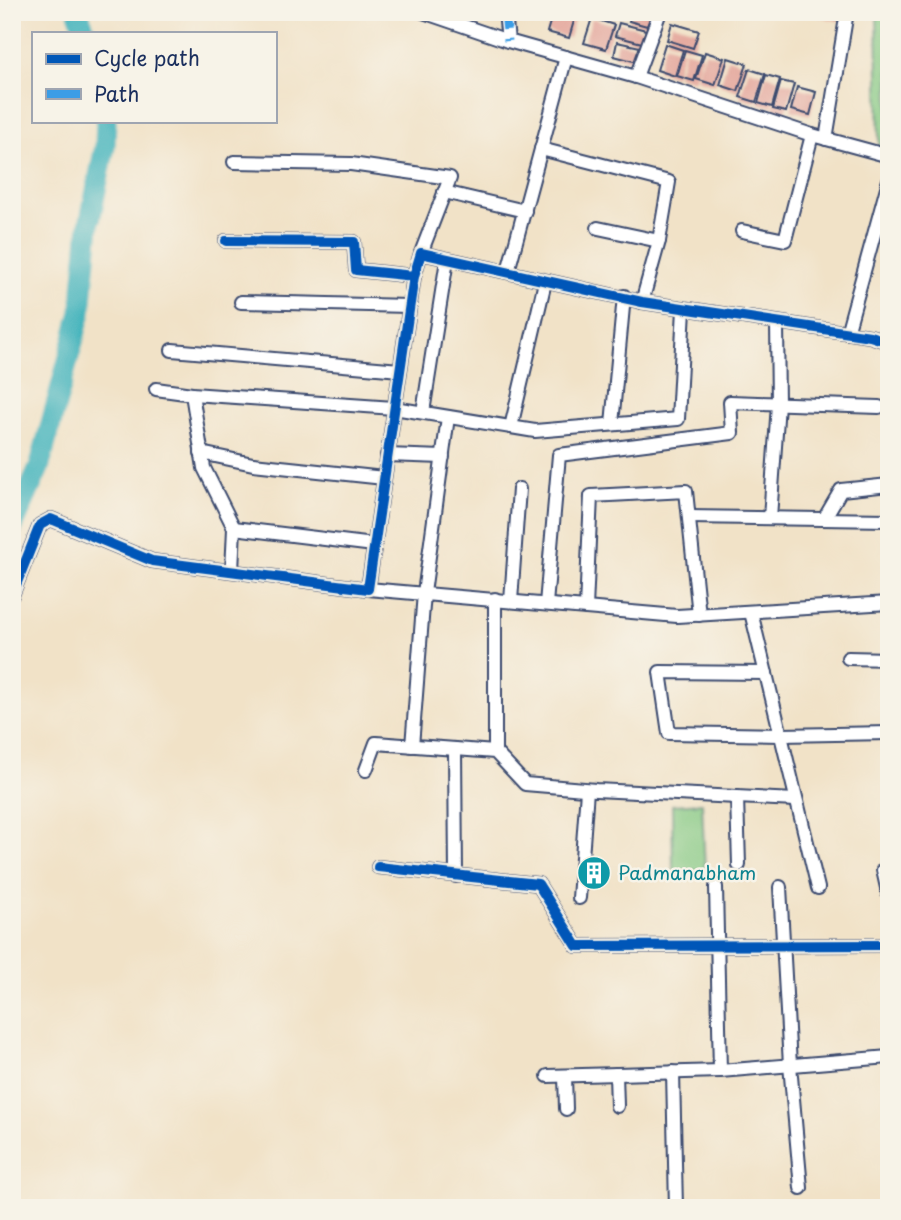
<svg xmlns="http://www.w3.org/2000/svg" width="901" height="1220" font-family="'Playpen Sans',sans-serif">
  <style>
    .green { fill: #85c882; stroke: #507c70; stroke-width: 2 }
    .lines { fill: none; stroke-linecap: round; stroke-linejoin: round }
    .river { stroke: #43b3bc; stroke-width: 21 }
    .building { fill: #e3a297 }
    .minor-casing { stroke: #3b4a6e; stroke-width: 16 }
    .minor { stroke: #fff; stroke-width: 12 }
    .quiet { stroke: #3b9de6; stroke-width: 9; stroke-dasharray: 18 9; stroke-linecap: butt }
    .cycleway-casing { stroke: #f7f3e8; stroke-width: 15 }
    .cycleway { stroke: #0057b8; stroke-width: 10 }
    .labels { text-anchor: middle; stroke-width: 5; stroke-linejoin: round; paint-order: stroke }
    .culture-label { font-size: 19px; fill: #0d838f; stroke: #f7f3e8; text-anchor: start }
  </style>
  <rect width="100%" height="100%" fill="#f7f3e8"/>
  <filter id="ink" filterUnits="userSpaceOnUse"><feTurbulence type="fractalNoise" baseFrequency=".0143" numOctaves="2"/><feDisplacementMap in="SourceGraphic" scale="14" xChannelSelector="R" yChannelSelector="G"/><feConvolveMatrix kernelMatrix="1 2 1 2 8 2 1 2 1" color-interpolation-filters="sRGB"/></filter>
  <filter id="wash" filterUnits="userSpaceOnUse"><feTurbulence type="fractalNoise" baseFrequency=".00686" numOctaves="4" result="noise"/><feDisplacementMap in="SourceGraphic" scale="28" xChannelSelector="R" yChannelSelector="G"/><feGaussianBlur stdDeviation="1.57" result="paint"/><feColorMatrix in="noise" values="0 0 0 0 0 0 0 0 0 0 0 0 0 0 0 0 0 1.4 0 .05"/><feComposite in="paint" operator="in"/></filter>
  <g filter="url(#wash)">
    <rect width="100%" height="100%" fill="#f1e2c7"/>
    <g class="green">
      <path d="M877,12H889V147L879,145Z"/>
      <path d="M702,803L705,871L673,870L672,805Z"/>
    </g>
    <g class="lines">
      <g class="river">
        <path d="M78,12L86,33"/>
        <path d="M12,529L39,468L81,312L89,225L105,146L106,121"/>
      </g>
    </g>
    <g id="blocks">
      <g class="building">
        <path d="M553,12L576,14L569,38L547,32Z"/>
        <path d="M632,12H652L647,26L629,21Z"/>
        <path d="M819,12H841L839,21L818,16Z"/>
        <path d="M592,18L614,25L606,49L584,43Z"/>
        <path d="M619,23L646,30L642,43L615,36Z"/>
        <path d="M672,23L699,31L693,48L667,40Z"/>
        <path d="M617,42L640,47L637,62L614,56Z"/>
        <path d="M665,44L683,50L675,76L657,70Z"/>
        <path d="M685,50L702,55L694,81L677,76Z"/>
        <path d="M705,52L724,58L715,85L696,79Z"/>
        <path d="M728,58L747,64L738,91L720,85Z"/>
        <path d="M749,69L765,74L756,102L740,97Z"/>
        <path d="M766,75L780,79L772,107L758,103Z"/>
        <path d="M781,81L794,84L786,112L773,109Z"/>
        <path d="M797,87L816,92L810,115L791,110Z"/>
        <path d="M584,865L605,867L604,880L584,878Z"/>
      </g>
    </g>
  </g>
  <g filter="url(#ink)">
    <use href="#blocks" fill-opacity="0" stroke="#3b4a6e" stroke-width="2"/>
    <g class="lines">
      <g class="minor-casing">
        <g id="minor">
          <path d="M423,12L508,41L636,77L812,135L889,156"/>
          <path d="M505,12L508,41"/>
          <path d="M636,77L660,12"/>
          <path d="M826,139L847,12"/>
          <path d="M541,149L669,182L659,241L642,302"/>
          <path d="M234,162L351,164L450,178L421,253"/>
          <path d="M444,192L525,211"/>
          <path d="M598,228L659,241"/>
          <path d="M742,231L785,240L812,135"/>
          <path d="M226,241L354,242L356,270L414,276L421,253L642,302L870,336L889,342"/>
          <path d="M508,271L566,57"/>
          <path d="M241,302L409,306"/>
          <path d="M847,333L889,180"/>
          <path d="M172,350L400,370"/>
          <path d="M156,389L192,394L394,408L535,431L678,419L684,309"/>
          <path d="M192,394L204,468L234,528L232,571"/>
          <path d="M423,412L447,260"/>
          <path d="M612,424L624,296"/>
          <path d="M511,427L545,282"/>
          <path d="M201,453L253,464L384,478"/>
          <path d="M387,455L443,457"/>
          <path d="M689,517L889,520"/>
          <path d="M770,518L778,404L777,324"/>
          <path d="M824,519L841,490L889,485"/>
          <path d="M234,528L374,545"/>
          <path d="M368,589L677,616L889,603"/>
          <path d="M12,595L40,525L51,519L152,561L368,589L414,276"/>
          <path d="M495,599V752"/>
          <path d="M511,601L519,489"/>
          <path d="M546,604L559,455L732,433L730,402L879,407"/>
          <path d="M586,608L591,496L686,491L699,615"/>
          <path d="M751,612L818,888"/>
          <path d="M848,658L889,659"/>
          <path d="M766,673L660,672L669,733L781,735L889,733"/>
          <path d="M412,746L424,593L448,417"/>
          <path d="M455,749L456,876"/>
          <path d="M366,770L376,743L495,752L525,784L596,790L796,800"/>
          <path d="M737,797L739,865"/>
          <path d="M378,867L538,884L577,946L889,945"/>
          <path d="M889,870H883L889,897"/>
          <path d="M716,887L720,1071"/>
          <path d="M780,887L790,1065L801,1188"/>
          <path d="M579,898L587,790"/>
          <path d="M673,1072L676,1208"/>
          <path d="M616,1074L617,1106"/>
          <path d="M548,1076L720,1071L889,1057"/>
          <path d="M565,1076L566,1109"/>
        </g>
      </g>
      <use href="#minor" class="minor"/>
      <path class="quiet" d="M505,12L508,41"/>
      <g class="cycleway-casing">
        <g id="cycleway">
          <path d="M226,241L354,242L356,270L414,276L421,253L642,302L870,336L889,342"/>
          <path d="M12,595L40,525L51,519L152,561L368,589L414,276"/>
          <path d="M378,867L538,884L577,946L889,945"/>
        </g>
      </g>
      <use href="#cycleway" class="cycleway"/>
    </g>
  </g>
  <defs>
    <g id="building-disc" transform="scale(1.75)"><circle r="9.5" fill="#0f9aa8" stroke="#f7f3e8"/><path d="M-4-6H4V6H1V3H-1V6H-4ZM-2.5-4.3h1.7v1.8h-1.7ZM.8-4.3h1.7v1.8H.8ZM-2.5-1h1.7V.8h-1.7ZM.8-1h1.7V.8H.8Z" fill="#fff"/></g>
  </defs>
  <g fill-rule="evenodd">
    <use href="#building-disc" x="594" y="873"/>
  </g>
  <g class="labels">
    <g class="culture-label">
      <text x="618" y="880">Padmanabham</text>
    </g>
  </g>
  <rect width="901" height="1220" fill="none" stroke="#f7f3e8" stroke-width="42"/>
  <rect x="32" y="32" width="245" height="91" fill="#f7f3e8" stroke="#9fa5b1" stroke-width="2"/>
  <rect x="46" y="54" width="35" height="10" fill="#0057b8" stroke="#9fa5b1" stroke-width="2"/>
  <text x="94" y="66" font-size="21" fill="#1b2f5e">Cycle path</text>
  <rect x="46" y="89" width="35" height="10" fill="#3b9de6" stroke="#9fa5b1" stroke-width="2"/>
  <text x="94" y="102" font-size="21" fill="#1b2f5e">Path</text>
</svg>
